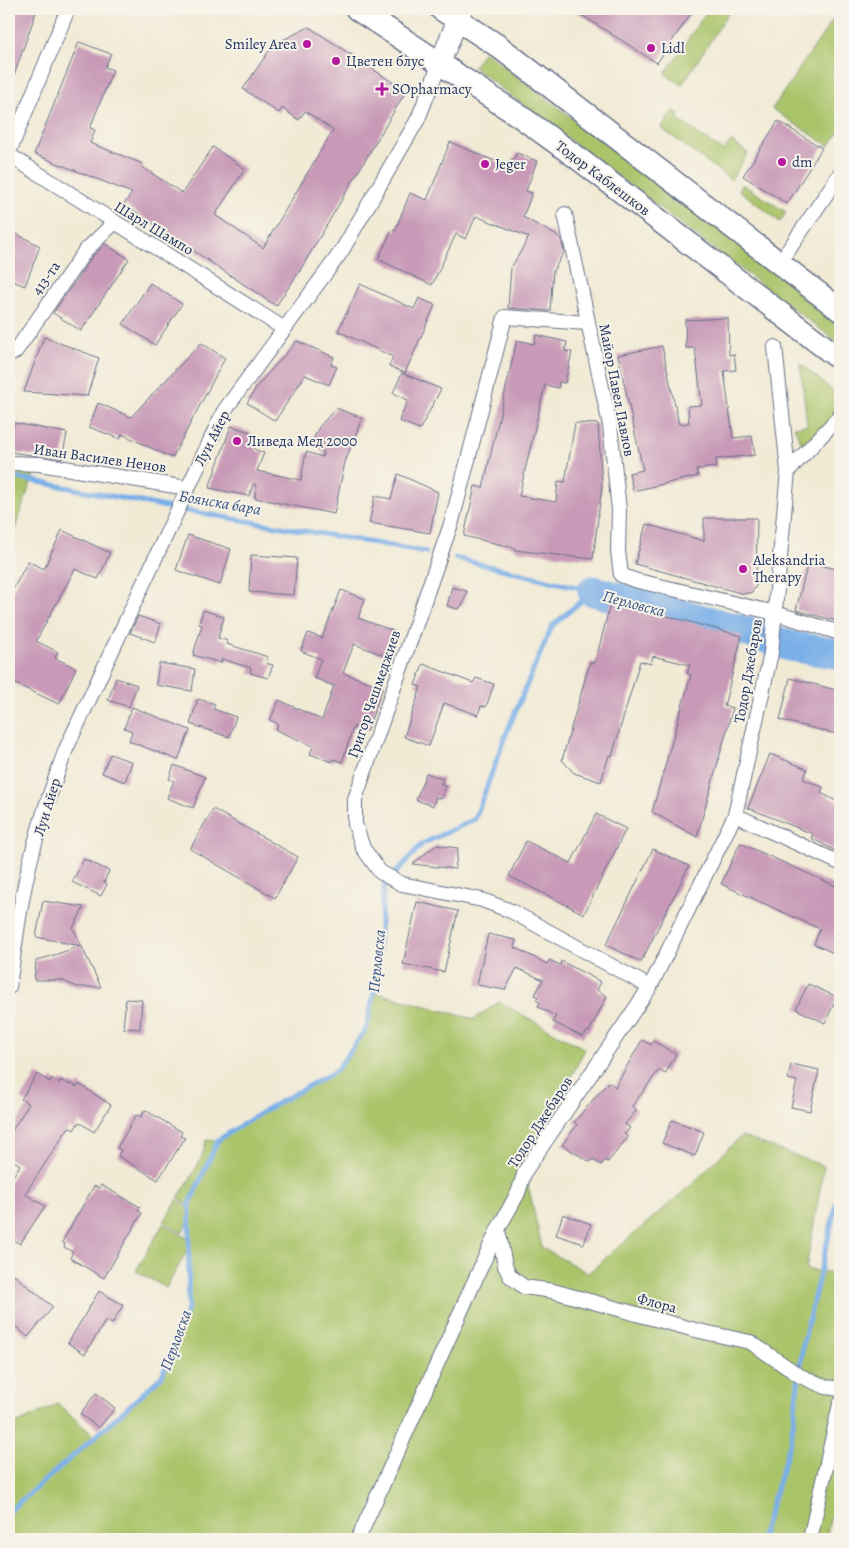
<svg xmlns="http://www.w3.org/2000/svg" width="849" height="1548" font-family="Alegreya,serif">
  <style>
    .green { fill: #aac46a; stroke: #627a64 }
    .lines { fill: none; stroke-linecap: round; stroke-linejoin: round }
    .stream { stroke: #7aafe8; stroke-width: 5 }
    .river { stroke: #7aafe8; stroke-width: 31 }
    .building { fill: #c89ab7 }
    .street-casing { stroke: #667088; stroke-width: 16 }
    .secondary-casing { stroke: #667088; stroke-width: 22 }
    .primary-casing { stroke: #667088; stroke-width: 25 }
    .street { stroke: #fff; stroke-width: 14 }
    .secondary { stroke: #fff; stroke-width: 20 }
    .primary { stroke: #fff; stroke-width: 22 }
    .poi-dot { fill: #b5179e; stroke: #f7f3e8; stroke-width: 2 }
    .labels { text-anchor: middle; stroke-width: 4; stroke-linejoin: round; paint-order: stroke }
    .poi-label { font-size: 15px; fill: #1b2f5e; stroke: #f7f3e8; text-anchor: start }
    .street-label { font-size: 15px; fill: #1b2f5e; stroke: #f7f3e8 }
    .water-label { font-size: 16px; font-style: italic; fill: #385587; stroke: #f7f3e8 }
  </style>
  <rect width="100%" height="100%" fill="#f7f3e8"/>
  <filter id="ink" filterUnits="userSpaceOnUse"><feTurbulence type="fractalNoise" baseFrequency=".02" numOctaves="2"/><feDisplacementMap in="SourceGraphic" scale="10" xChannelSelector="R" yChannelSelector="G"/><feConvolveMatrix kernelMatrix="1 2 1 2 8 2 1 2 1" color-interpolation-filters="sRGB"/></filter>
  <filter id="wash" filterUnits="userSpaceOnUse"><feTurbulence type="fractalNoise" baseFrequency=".0096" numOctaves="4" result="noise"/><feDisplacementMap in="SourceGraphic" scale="20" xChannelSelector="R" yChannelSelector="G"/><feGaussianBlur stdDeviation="1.12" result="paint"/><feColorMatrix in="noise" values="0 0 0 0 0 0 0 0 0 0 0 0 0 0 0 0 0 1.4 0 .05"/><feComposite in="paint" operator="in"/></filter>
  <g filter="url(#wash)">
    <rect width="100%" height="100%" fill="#f1ead5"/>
    <g class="green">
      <path d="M708,9H731L682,85L665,74Z"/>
      <path d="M840,9V131L829,146L772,109Z"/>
      <path d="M484,51L840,322V344L473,67Z"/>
      <path d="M673,110L680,115L677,119L723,151L731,141L748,153L731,180L661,128Z"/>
      <path d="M742,184L786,212L780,222L739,190Z"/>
      <path d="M800,363L840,397C840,413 820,438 805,444L800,441L794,427L807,425Z"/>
      <path d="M9,471H35L9,545Z"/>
      <path d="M374,992L474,1019L499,1002L585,1049L525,1171L542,1248L588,1273L690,1186L741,1136L824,1166L806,1269L840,1274V1470L826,1539H9V1427L58,1404L95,1437L162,1376L188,1308L189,1248L166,1288L136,1271L163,1224L189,1239V1221L182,1233L164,1222L177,1200L189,1207L218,1140L267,1109L336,1071L366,1029Z"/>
      <path d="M206,1140L217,1141L188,1204L178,1198C189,1180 203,1161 206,1140Z"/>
    </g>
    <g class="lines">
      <g class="stream">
        <path d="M9,476L166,507L426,552"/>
        <path d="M455,558L593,591"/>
        <path d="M9,1511L95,1437L162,1376L188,1308L190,1203L218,1140L267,1109L336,1071L366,1029L374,992L384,886L422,844L475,819L508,729L552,626L593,591"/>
        <path d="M761,1539L791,1440L803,1344L840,1188"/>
      </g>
      <path class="river" d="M593,591L749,632L790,646L840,654"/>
    </g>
    <g id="blocks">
      <g class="building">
        <path d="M9,9H37L11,84L9,83Z"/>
        <path d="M572,9H694L657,63Z"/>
        <path d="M309,27L406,91L299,272L276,306L124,204L132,193L34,154L79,42L111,54L105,67L113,70L90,128L95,130L90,143L143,164L142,167L182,193L213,147L245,169L215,215L263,248L333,130L305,111L299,120L282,108L279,113L243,89L273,45Z"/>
        <path d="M778,121L822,148L787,204L743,176Z"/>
        <path d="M450,142L509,167L517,153L537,161L526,191L532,193L523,217L561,238L564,252L553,271L550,311L508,308L511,268L529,237L476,216L466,239L456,234L432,285L378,259L392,230L395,231L410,193L427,200Z"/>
        <path d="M9,230L40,246L25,286L9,280Z"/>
        <path d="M105,244L129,259L81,331L53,313L92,257Z"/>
        <path d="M150,283L182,304L155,345L123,324Z"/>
        <path d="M360,284L414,309L419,298L435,305L405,373L389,366L393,357L338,331Z"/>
        <path d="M728,318L729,355L734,354L736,370L724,371L733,438L752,436L755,455L716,459L717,467L696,469L698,476L633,491L629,473L643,470L618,355L662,346L679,424L689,423L688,406L702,405L695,348H686L685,320Z"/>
        <path d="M536,335L567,342L565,351L572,352L565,383L559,382L558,388L545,385L519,496L556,502L558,481L565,482L575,423L598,424L602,486L593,559L514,550L515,548L464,536L475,486L483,488L517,340L534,344Z"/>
        <path d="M44,337L99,358L87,396L24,392Z"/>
        <path d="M297,341L334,357L331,365L337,367L329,385L305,375L275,421L247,403L258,385Z"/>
        <path d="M201,343L225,358L172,458L122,434L120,439L89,427L98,403L131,417Z"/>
        <path d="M402,373L441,389L420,429L399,421L408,400L393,393Z"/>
        <path d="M336,408L362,418L345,462L334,514L255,498L256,485L253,484L249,496L209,488L231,426L250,432L256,450L264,453L257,471L301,480L306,452L322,457L324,452L311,444L319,427Z"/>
        <path d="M14,423L67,433L62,459L9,452Z"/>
        <path d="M398,474L438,492L430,533L369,523L375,496L391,499Z"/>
        <path d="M704,518H757L756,586L752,592L744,594L635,564L646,524L704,541Z"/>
        <path d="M62,530L110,553L98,579L75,569L36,641L58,652L55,658L76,668L59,704L9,681V597L28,561L44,569Z"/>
        <path d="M188,535L231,549L220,585L176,570Z"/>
        <path d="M251,555L297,558L294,595L249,592Z"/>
        <path d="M808,562L840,570V622L796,610Z"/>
        <path d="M452,587L467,591L463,604L458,609L447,606Z"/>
        <path d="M341,590L365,599L358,618L396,632L386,656L354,644L343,673L383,687L367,731L354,726L342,762L333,759L332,762L310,754L313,746L276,730L278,724L270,720L279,700L322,720L334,686L314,678L321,659L301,651L308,633L322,638Z"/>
        <path d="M611,601L742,636L724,706L733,708L697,837L652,812L691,675L687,674L690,665L653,656L651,664L640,661L612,756L609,755L601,782L574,773L562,760L590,662L595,663Z"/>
        <path d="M203,610L224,617L218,638L228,641L227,644L268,657L266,663L273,665L268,678L250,673L251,668L222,659L221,663L193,655L202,625L199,624Z"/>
        <path d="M138,616L161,624L155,642L130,633Z"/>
        <path d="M159,663L195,669L192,691L156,685Z"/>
        <path d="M423,664L473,683L476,678L494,684L486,707L481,706L478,715L444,703L429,746L404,737L421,687L415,685Z"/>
        <path d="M116,678L137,685L129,707L108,700Z"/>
        <path d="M790,678L840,691V735L780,720Z"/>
        <path d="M198,699L215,704L213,709L236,717L229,737L190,724Z"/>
        <path d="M132,707L190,730L178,760L129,741L132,731L124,728Z"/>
        <path d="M110,754L132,762L125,782L102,773Z"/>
        <path d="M770,754L807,769L803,779L823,787L821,793L840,803V853L811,838L813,834L748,808Z"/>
        <path d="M174,765L205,777L193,808L167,798L174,781L169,779Z"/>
        <path d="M426,773L443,779L441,785L446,786L441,799L436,797L433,806L416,800Z"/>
        <path d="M213,809L298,857L275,898L190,849Z"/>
        <path d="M596,814L626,829L584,914L509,876L526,841L571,863Z"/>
        <path d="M740,843L840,888V956L814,944L820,929L721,884Z"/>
        <path d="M436,845L458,848L455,869L413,864Z"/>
        <path d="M653,849L689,866L641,962L606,945Z"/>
        <path d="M84,859L109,871L104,882L107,884L101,896L72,882Z"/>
        <path d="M43,901L84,907L73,928L101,987H77L61,980H34L36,961L81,946L36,937Z"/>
        <path d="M417,902L458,911L444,972L403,964Z"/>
        <path d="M488,934L516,940L514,947L547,964L549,960L560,965L561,961L601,982L597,990L607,996L589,1032L587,1031L583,1037L553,1022L556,1016L538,1007L540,1002L536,1000L538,997L535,995L543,980L517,968L505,990L477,985Z"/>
        <path d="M808,984L837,997L825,1023L796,1009Z"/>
        <path d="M126,999L142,1000L140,1029L123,1028Z"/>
        <path d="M642,1040L651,1045L653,1041L676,1054L665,1074L659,1070L632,1106L637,1110L625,1124L630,1128L624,1134L628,1137L608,1162L605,1160L601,1165L593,1159L590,1162L562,1145L577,1125L574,1122L604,1087L609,1082L615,1087Z"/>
        <path d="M791,1064L819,1070L810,1111L791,1107L797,1081L788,1079Z"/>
        <path d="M37,1074L50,1082L52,1078L59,1083L61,1080L70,1085L71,1083L77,1087L79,1084L111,1105L94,1132L79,1122L74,1130L69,1127L25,1194L45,1206L20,1244L9,1237V1183L20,1165L9,1158V1135L29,1104L21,1099Z"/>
        <path d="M145,1110L182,1132L180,1136L185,1138L158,1180L118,1156L121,1150L117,1148L136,1115L141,1117Z"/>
        <path d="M672,1120L704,1132L695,1156L662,1143Z"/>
        <path d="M101,1185L140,1207L138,1211L142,1213L104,1278L70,1258L73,1252L64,1247L65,1244L62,1242L94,1186L99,1188Z"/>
        <path d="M563,1214L591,1224L584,1244L556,1235Z"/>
        <path d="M9,1271L53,1307L28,1337L9,1321Z"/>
        <path d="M99,1291L123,1305L112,1324L106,1320L85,1354L68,1343Z"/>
        <path d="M96,1393L115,1408L99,1428L80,1414Z"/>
      </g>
    </g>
  </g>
  <g filter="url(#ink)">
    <use href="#blocks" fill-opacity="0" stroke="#667088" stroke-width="1"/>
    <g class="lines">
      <g class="street-casing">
        <g id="street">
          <path d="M9,152L68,9"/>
          <path d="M9,155L283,328"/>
          <path d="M565,214L610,425L619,510L618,551L621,575L634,580L775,613L840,633"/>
          <path d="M779,264L840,174"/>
          <path d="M587,323L505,317L452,521L355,799V824L363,848L380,872L402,884L482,900L511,911L650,987"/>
          <path d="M9,354L15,352L85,251L114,223"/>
          <path d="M9,463L40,464L187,488"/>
          <path d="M788,471L840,416"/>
          <path d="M735,815L840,863"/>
          <path d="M9,987C13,958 17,928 22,900C31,848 48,798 66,749L224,411L341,252L418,119L440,63"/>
          <path d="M498,1229L505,1266L510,1276L524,1287L553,1291L695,1330L750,1342L800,1376L826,1387L840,1389"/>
          <path d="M358,1539L498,1229L518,1193L525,1171L650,987L735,815L771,653L788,471L775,347"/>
          <path d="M810,1539L840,1404"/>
        </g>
      </g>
      <g class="secondary-casing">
        <path id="secondary" d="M440,63L462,9"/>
      </g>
      <g class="primary-casing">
        <g id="primary">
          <path d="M357,9L521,117L575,156L840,359"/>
          <path d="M441,9L498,46L840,310"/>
        </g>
      </g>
      <use href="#street" class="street"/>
      <use href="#secondary" class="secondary"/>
      <use href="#primary" class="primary"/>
    </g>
  </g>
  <g class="poi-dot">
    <circle cx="307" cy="44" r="5"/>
    <circle cx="651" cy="48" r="5"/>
    <circle cx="336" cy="61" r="5"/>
    <path d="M379.5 81.5h5v5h5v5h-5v5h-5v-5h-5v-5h5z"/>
    <circle cx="782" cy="162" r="5"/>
    <circle cx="485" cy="164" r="5"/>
    <circle cx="237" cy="441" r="5"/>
    <circle cx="743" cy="569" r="5"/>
  </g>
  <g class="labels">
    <g class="poi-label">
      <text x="297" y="49" text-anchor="end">Smiley Area</text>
      <text x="661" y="53">Lidl</text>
      <text x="346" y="66">Цветен блус</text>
      <text x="392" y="94">SOpharmacy</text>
      <text x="792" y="167">dm</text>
      <text x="495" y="169">Jeger</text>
      <text x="247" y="446">Ливеда Мед 2000</text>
      <text x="753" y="565">Aleksandria<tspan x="753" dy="17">Therapy</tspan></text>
    </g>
    <g class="street-label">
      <text transform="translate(603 178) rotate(37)" y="5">Тодор Каблешков</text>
      <text transform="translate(154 228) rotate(31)" y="5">Шарл Шампо</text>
      <text transform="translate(46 278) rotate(-55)" y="5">413-та</text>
      <text transform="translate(617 390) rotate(79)" y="5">Майор Павел Павлов</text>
      <text transform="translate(212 438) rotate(-63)" y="5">Луи Айер</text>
      <text transform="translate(100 458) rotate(8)" y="5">Иван Василев Ненов</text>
      <text transform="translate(748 671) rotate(-80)" y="5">Тодор Джебаров</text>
      <text transform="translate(374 694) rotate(-71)" y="5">Григор Чешмеджиев</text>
      <text transform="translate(47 807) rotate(-73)" y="5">Луи Айер</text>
      <text transform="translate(540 1122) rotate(-57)" y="5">Тодор Джебаров</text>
      <text transform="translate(657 1303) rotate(15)" y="5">Флора</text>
    </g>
    <g class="water-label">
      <text transform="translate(220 502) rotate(10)" y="6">Боянска бара</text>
      <text transform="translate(634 603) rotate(15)" y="6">Перловска</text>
      <text transform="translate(376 961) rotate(-84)" y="6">Перловска</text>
      <text transform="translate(175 1340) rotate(-70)" y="6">Перловска</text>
    </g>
  </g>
  <rect width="849" height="1548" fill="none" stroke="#f7f3e8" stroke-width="30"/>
</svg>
